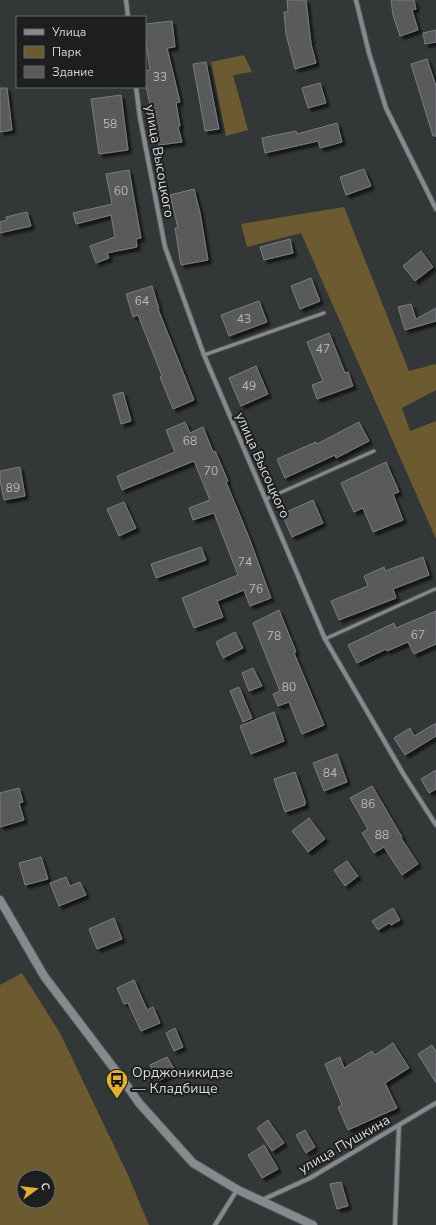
<svg xmlns="http://www.w3.org/2000/svg" width="436" height="1225" font-family="'Nunito Sans',sans-serif">
  <style>
    .green { fill: #6c5a30; fill-rule: evenodd }
    .building { fill: #585a5c; stroke: #7b7d80; filter: url(#shadow) }
    .lines { fill: none; stroke-linecap: round; stroke-linejoin: round }
    .service-casing { stroke: #545658; stroke-width: 5 }
    .minor-casing { stroke: #545658; stroke-width: 6 }
    .secondary-casing { stroke: #545658; stroke-width: 10 }
    .service { stroke: #878a8c; stroke-width: 3 }
    .minor { stroke: #878a8c; stroke-width: 4 }
    .secondary { stroke: #878a8c; stroke-width: 8 }
    .labels { text-anchor: middle; stroke-width: 4; stroke-linejoin: round; paint-order: stroke }
    .number-label { font-size: 12px; fill: #b7b8ba }
    .street-label { font-size: 14px; fill: #d7d8da; stroke: #1d1e1f }
    .poi-label { font-size: 14px; fill: #d7d8da; stroke: #1d1e1f; text-anchor: start }
  </style>
  <defs>
    <filter id="shadow"><feDropShadow dx="3.5" dy="3.5" stdDeviation="1" flood-color="#0009"/></filter>
  </defs>
  <rect width="100%" height="100%" fill="#343738"/>
  <g class="green">
    <path d="M244,55L252,72L233,75L248,130L226,136L211,62Z"/>
    <path d="M344,207L409,371L436,364V390L402,408L410,431L436,421V539L301,233L247,247L241,224Z"/>
    <path d="M22,973L60,1033L128,1175L149,1225H0V985ZM24,1177H48V1201H24Z"/>
  </g>
  <g class="building">
    <path d="M287,0H306L311,44L316,63L295,69L286,34L284,12H288Z"/>
    <path d="M391,0H414L416,9L412,10L418,30L400,36L393,15Z"/>
    <path d="M172,21L175,47L167,48L180,102L176,103L180,126L178,127L182,142L159,145L145,82V71L150,70L145,35V24Z"/>
    <path d="M436,30V42L425,44L423,33Z"/>
    <path d="M427,59L436,86V136H433L411,64Z"/>
    <path d="M206,62L219,129L205,131L193,64Z"/>
    <path d="M320,83L326,103L308,108L302,88Z"/>
    <path d="M0,88H7L12,130L0,132Z"/>
    <path d="M121,95L128,150L99,154L91,99Z"/>
    <path d="M337,123L342,142L320,148L318,141L265,153L262,138L296,131L297,134Z"/>
    <path d="M364,169L371,186L346,195L340,177Z"/>
    <path d="M129,170L141,238L136,239L137,247L107,253L109,258L96,263L90,246L115,237L111,215L76,224L73,213L112,204L106,174Z"/>
    <path d="M194,189L200,213L208,260L181,265L175,228H178L170,195Z"/>
    <path d="M27,212L31,226L0,233V222L7,220L6,217Z"/>
    <path d="M290,239L293,253L264,260L260,247Z"/>
    <path d="M421,251L433,267L415,281L403,266Z"/>
    <path d="M311,278L320,301L300,309L291,286Z"/>
    <path d="M152,286L159,309H158L194,400L173,409L160,377L162,376L138,315L133,317L126,294Z"/>
    <path d="M259,301L267,322L229,336L221,315Z"/>
    <path d="M411,304L416,319L436,308V321L405,330L398,307Z"/>
    <path d="M329,333L345,373L348,372L353,386L317,399L312,385L323,381L307,342Z"/>
    <path d="M256,366L268,394L241,406L229,378Z"/>
    <path d="M123,392L131,421L121,424L113,395Z"/>
    <path d="M185,422L190,433L203,427L213,452L215,451L228,481L226,482L250,540L271,598L250,606L244,590L217,601L223,617L194,628L182,598L238,575L214,513L193,520L189,508L210,500L194,461L122,490L117,476L175,452L166,430Z"/>
    <path d="M359,422L369,441L336,458L335,455L285,478L277,459L316,442L317,444Z"/>
    <path d="M386,462L399,492L393,494L403,520L373,532L363,508L354,512L341,483Z"/>
    <path d="M20,467L25,496L4,500L0,480V471Z"/>
    <path d="M313,500L323,523L292,537L282,514Z"/>
    <path d="M124,502L136,528L119,536L107,509Z"/>
    <path d="M201,547L206,560L156,578L151,564Z"/>
    <path d="M423,557L429,575L393,589L396,598L339,620L331,601L368,586L364,576L384,567L385,571Z"/>
    <path d="M279,610L296,652L294,653L324,725L302,734L289,702L278,706L273,694L280,691L253,623Z"/>
    <path d="M436,611V644L414,654L408,642L387,651L386,649L357,663L348,645L394,623L396,628Z"/>
    <path d="M235,632L243,648L223,658L216,642Z"/>
    <path d="M253,668L262,686L249,691L242,673Z"/>
    <path d="M239,687L252,718L243,722L230,691Z"/>
    <path d="M274,712L284,741L251,754L240,726Z"/>
    <path d="M436,723V736L405,755L394,738L410,728L414,736Z"/>
    <path d="M337,754L347,782L324,791L313,763Z"/>
    <path d="M436,770V789L429,793L421,779Z"/>
    <path d="M295,772L305,801V805L285,812L274,779Z"/>
    <path d="M372,786L402,837L401,838L418,864L402,875L384,847L374,853L362,833L368,829L350,798Z"/>
    <path d="M19,788L23,802L19,803L24,820L0,827V793Z"/>
    <path d="M309,818L325,839L308,852L292,831Z"/>
    <path d="M41,857L48,879L25,885L19,863Z"/>
    <path d="M347,861L358,876L345,886L334,870Z"/>
    <path d="M66,877L70,886L80,882L86,895L59,906L50,883Z"/>
    <path d="M393,908L400,920L391,925L389,923L378,930L372,921Z"/>
    <path d="M114,918L122,939L97,949L89,929Z"/>
    <path d="M134,980L147,1010L153,1007L160,1023L141,1031L128,1003L124,1004L117,988Z"/>
    <path d="M175,1028L183,1047L174,1051L166,1033Z"/>
    <path d="M393,1043L409,1068L385,1083L397,1108L348,1130L338,1107L342,1105L325,1064L340,1057L344,1068L372,1051L375,1055Z"/>
    <path d="M432,1045L436,1051V1083L418,1054Z"/>
    <path d="M167,1057L176,1072L158,1081L150,1065Z"/>
    <path d="M268,1120L284,1143L272,1151L257,1128Z"/>
    <path d="M305,1130L315,1147L306,1153L296,1135Z"/>
    <path d="M264,1145L278,1169L262,1178L248,1155Z"/>
    <path d="M341,1182L348,1206L337,1209L330,1184Z"/>
  </g>
  <g class="lines">
    <g class="service-casing">
      <g id="service">
        <path d="M204,355L324,313"/>
        <path d="M266,499L374,451"/>
        <path d="M325,639L435,589"/>
      </g>
    </g>
    <g class="minor-casing">
      <g id="minor">
        <path d="M126,0L128,17"/>
        <path d="M356,0L369,53L386,108L436,209"/>
        <path d="M136,87L140,118L165,247L204,355L325,639L404,775L436,825"/>
        <path d="M262,1200L310,1178L436,1103"/>
        <path d="M215,1225L237,1190"/>
        <path d="M395,1225L399,1125"/>
      </g>
    </g>
    <g class="secondary-casing">
      <path id="secondary" d="M0,900L44,976L125,1083L139,1103L193,1163L238,1190L313,1225"/>
    </g>
    <use href="#service" class="service"/>
    <use href="#minor" class="minor"/>
    <use href="#secondary" class="secondary"/>
  </g>
  <defs>
    <g id="bus-pin" transform="scale(1.15)"><path d="M0 17L-7.5 6A9.5 9.5 0 1 1 7.5 6Z" fill="#dfb034" stroke="#1d1e1f"/><path d="M-5-6H5V4H4V6H2V4H-2V6H-4V4H-5ZM-3.5-4V0h7V-4ZM-3.5 1.2v1.5H-2V1.2ZM2 1.2v1.5H3.5V1.2Z" fill="#111"/></g>
  </defs>
  <g fill-rule="evenodd">
    <use href="#bus-pin" x="117" y="1080"/>
  </g>
  <g class="labels">
    <g class="number-label">
      <text x="160" y="81">33</text>
      <text x="110" y="128">58</text>
      <text x="121" y="195">60</text>
      <text x="142" y="305">64</text>
      <text x="244" y="323">43</text>
      <text x="323" y="353">47</text>
      <text x="249" y="390">49</text>
      <text x="190" y="445">68</text>
      <text x="211" y="475">70</text>
      <text x="13" y="492">89</text>
      <text x="245" y="566">74</text>
      <text x="256" y="593">76</text>
      <text x="418" y="639">67</text>
      <text x="274" y="640">78</text>
      <text x="289" y="691">80</text>
      <text x="330" y="777">84</text>
      <text x="368" y="808">86</text>
      <text x="382" y="839">88</text>
    </g>
    <g class="street-label">
      <text transform="translate(160 161) rotate(80)" y="5">улица Высоцкого</text>
      <text transform="translate(263 465) rotate(66)" y="5">улица Высоцкого</text>
      <text transform="translate(344 1144) rotate(-30)" y="5">улица Пушкина</text>
    </g>
    <g class="poi-label">
      <text x="132" y="1077">Орджоникидзе<tspan x="132" dy="16">— Кладбище</tspan></text>
    </g>
  </g>
  <rect x="16" y="16" width="130" height="72" fill="#1d1e1f" stroke="#67686a"/>
  <rect x="24" y="29" width="20" height="6" fill="#878a8c" stroke="#67686a"/>
  <text x="52" y="36" font-size="12" fill="#d7d8da">Улица</text>
  <rect x="24" y="46" width="20" height="12" fill="#6c5a30" stroke="#67686a"/>
  <text x="52" y="56" font-size="12" fill="#d7d8da">Парк</text>
  <rect x="24" y="66" width="20" height="12" fill="#585a5c" stroke="#67686a"/>
  <text x="52" y="76" font-size="12" fill="#d7d8da">Здание</text>
  <g transform="translate(36 1189) rotate(75)"><circle r="19" fill="#1d1e1f" stroke="#67686a"/>
  <path d="M0-3L7 15L0 10L-7 15Z" fill="#dfb034"/>
  <text y="-6" font-size="11" font-weight="bold" text-anchor="middle" fill="#d7d8da">С</text>
  </g>
</svg>
